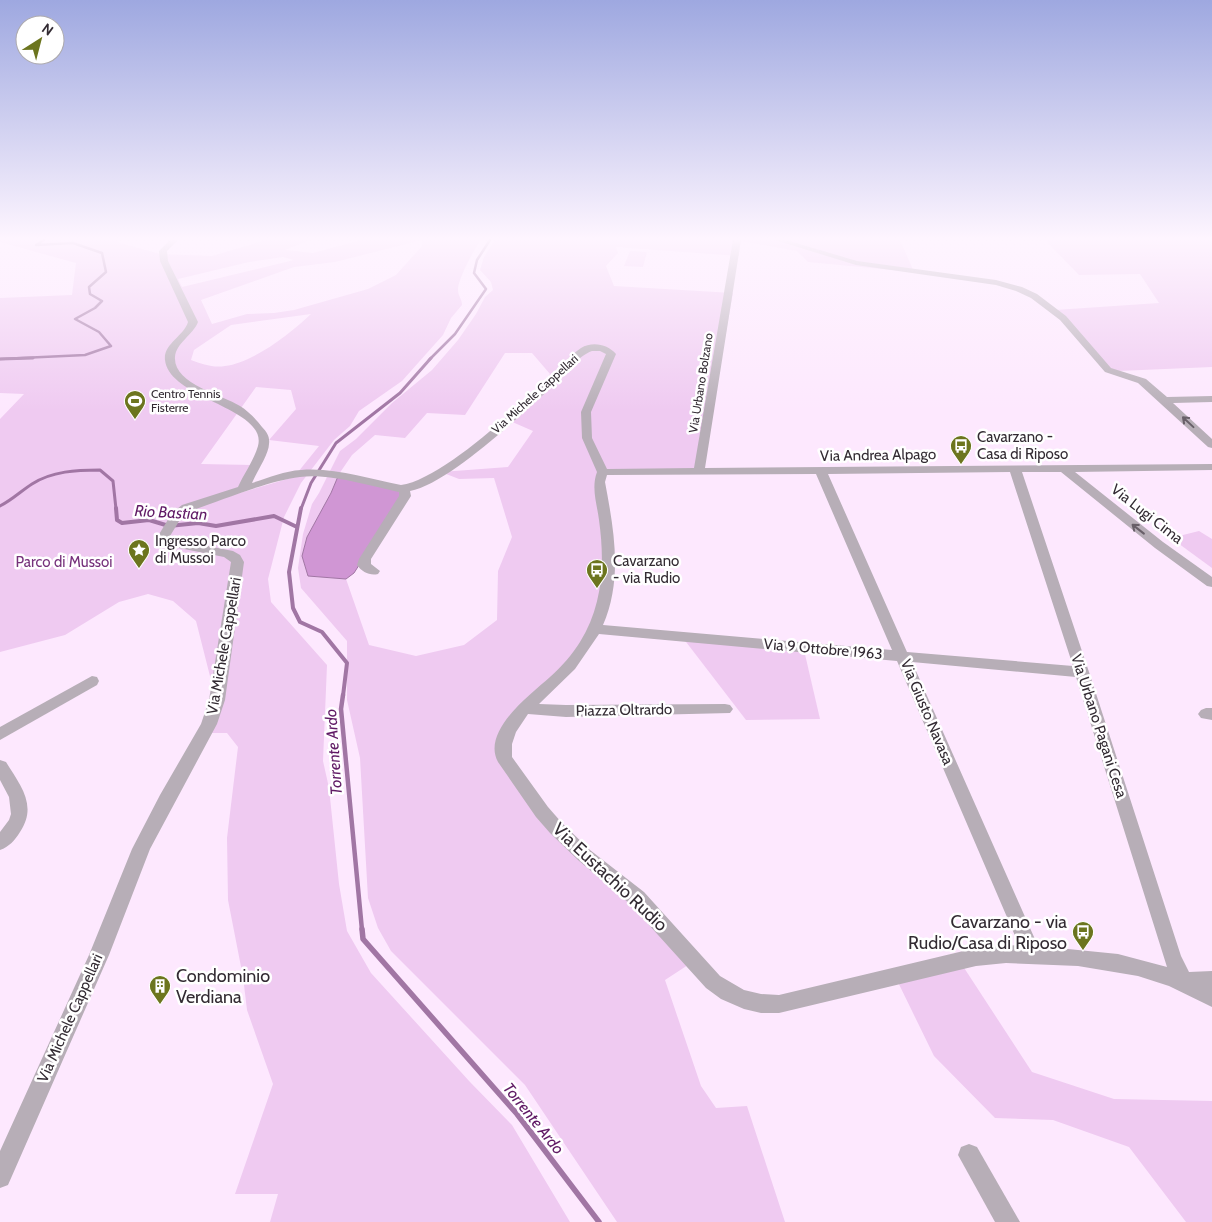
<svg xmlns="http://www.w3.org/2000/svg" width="1212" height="1222" font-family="Cabin,sans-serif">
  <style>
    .green { fill: #efcaf1; fill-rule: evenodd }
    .water { fill: #d096d4; stroke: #a176a4 }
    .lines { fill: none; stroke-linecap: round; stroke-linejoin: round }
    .stream-far4 { stroke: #a176a4; stroke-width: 2.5 }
    .stream-far3 { stroke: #a176a4; stroke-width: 3 }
    .stream-far2 { stroke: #a176a4; stroke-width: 4 }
    .stream-far1 { stroke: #a176a4; stroke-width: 4.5 }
    .stream { stroke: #a176a4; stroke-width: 5.5 }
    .minor { fill: #b7aeb7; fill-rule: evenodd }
    .oneway { stroke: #685f68 }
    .labels { text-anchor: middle; stroke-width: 5; stroke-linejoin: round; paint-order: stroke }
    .far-street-label { font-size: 12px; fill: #332b33; stroke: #fff }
    .far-poi-label { font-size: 12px; fill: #332b33; stroke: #fff; text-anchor: start }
    .poi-label { font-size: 15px; fill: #332b33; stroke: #fff; text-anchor: start }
    .street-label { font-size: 15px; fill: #332b33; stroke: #fff }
    .park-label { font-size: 15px; fill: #76317b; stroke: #fff }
    .water-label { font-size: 16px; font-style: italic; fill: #601a65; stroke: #fff }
    .near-street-label { font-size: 18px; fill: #332b33; stroke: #fff }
    .near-poi-label { font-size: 18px; fill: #332b33; stroke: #fff; text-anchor: end }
  </style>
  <rect width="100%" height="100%" fill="#fde8fe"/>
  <g class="green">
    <path d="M0,240H122L117,242L160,254L212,256L266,240H310L285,250L313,253L361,240H481C475,247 457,281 458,290C458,296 462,299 462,305L451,318L443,335L402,381L359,411L350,426L334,440L301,483L284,517L268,579L271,602L327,665L323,761L329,788L339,884L347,931L371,973L470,1082L512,1125L570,1222H270L278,1194H235L273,1084L247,1010L243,977L228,900L227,838L238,747L227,733H199L213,688L196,621L173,601L148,594L119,602L65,635L0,652V419L24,394L0,393V298L72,295L76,263L0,242ZM422,240V246L396,275L368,289L294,310L274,313L247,314L212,324L201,300L294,267L335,262ZM283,257L294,260L182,287L178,279L249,262ZM311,314C291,333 253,363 225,366C213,368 202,364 191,360L194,350L231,325ZM256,387L291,390L296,409L269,440L319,446L294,477L240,493L252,465L201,464Z"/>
    <path d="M495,240H900L914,272L808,262L797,251L740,241L739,256L616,247L618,253L606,266L614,286L733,293L701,473L597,472L606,565L603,597L576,654L505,732L507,755L568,836L691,963L665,980L701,1086L716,1108L747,1106L785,1222H617L525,1085L391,951L378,928L368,898L360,758L347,700V641L301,588L298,568L303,534L312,504L319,493L340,451L356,439L392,403L432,370L458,340L476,314L485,297L493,290L491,282L480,270L484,257ZM505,353H532L550,374L535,399L510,421L533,431L508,467L441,472L459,479L494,478L512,537L498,571L497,620L464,645L416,656L369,645L346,579L308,576L302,556L307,537L331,493L339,474L352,455L375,435L405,438L427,413L465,415Z"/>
    <path d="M1045,240H1212V367L1118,371L1107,367L1055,310L1159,303L1140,274L1079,275Z"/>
    <path d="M630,251L647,252L643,267L624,266Z"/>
    <path d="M1199,531L1212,539V568L1171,538Z"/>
    <path d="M683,638L804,650L820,719L746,720Z"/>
    <path d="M957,957L1032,1072L1114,1099L1212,1101V1222H1186L1129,1147L1053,1120L995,1118L934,1056L893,972Z"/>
  </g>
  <path class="water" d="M339,474L407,490L354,573L346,579L308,576L302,556L307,537L331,493Z"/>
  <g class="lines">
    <g class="stream-far4">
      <path d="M0,359L85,355L111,346L99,332L75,319L95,308L102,301L90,294L89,287L106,272L102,253L73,243L36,245L44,240"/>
      <path d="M429,360L455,334L486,289L474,273L477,260L490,240"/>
    </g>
    <g class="stream-far3">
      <path d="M0,359L33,358"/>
      <path d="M0,506C12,500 21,491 32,484C52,471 77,470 100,470L113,481L116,509"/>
      <path d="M301,509L311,483L336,443L400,393L431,358"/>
    </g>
    <g class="stream-far2">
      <path d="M116,508L117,520L122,523L149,520L169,526L198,523L216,526L274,516L297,527"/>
      <path d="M301,508L289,572L293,608L300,622L322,632L347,663L343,696"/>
    </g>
    <path class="stream-far1" d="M343,695L341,709L362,930"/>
    <path class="stream" d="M362,929L363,939L517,1114L599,1222"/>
    <g class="minor">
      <path d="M170,240H178L167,251L168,261L198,322C193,335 176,343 175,357C173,384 222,395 240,406C248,411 256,419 262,427C267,432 270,437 269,444C269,454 256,473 252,483C268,478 284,471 301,470C334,467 369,479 401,485C442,479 516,409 548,379C558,369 569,356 581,348C592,341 608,344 616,354L591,412L592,438L607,469L694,468L733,240H741L705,468L1212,464V470L1075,472L1163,542L1212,577V587L1207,586L1155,548L1061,472H1022L1089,672L1181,956L1189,972L1212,971V1007L1169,986L1138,976L1078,966L1006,963L976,966L779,1013H761L744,1009L721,999L706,988L630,904L578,860L550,833L536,817L498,762C481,731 531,694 550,677C561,667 572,655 580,642C603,605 605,563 599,520C597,504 591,488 597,472L582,438L581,412L606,354L600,351H592C578,356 565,374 555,384C523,413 450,483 410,491L411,496L371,559V564L380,571L378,574C370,576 362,572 357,565L359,559L399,496V492C370,486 329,473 300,477C267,481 223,500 190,511L181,518L170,536L172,539L233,551L240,555L244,562L225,700L217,724L150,849L109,955L8,1185L0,1188V1151L89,955L132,849L160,795L201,724L209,700L231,562L224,557L164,545L158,536L172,513L182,505L238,487C244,474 254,460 258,446C268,408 169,399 165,360C163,344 184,336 188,322L160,261L159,251ZM1010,472L1073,666L907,652L828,474ZM816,474L892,650L603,625C623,579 614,530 605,482L607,475ZM599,634L897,661L1019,945L976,948L779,995L761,994L744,990L720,976L644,892L590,850L562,823L548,807L512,757V744L516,732L528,714L566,717L730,713L733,709L730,705L725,704L566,705L539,704L575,669ZM912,662L1076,677L1167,967L1118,954L1038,946Z"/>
      <path d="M775,240H786L857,261L996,280L1022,287L1037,294L1066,316L1111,368L1146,379L1167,397L1212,396V402L1173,403L1212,439V448L1208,447L1138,383L1105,372L1060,320L1031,298L1016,291L996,285L856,265Z"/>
      <path d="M92,676L97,677L99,681L97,685L0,740V727Z"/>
      <path d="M1206,708H1212V720L1201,718L1198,714L1201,710Z"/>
      <path d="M0,760L6,762C20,785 38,805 20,832C15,840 9,847 0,850V832L9,820L11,814L9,797L0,780Z"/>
      <path d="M969,1144L977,1147L1020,1222H995L958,1155L961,1147Z"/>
    </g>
  </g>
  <defs><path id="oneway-shaft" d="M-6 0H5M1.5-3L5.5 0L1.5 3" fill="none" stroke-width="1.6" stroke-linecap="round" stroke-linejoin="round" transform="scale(1.25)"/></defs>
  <g class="oneway">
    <use href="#oneway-shaft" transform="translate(1188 422) rotate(-137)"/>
    <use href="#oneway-shaft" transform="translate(1138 529) rotate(-142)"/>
  </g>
  <linearGradient id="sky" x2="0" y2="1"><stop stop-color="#9ea8e0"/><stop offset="0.58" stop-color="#fef5ff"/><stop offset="1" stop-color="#fef5ff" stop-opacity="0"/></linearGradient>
  <rect width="1212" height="411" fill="url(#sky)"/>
  <defs>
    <g id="stadium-pin" transform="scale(1.125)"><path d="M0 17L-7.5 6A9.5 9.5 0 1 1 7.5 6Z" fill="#6c751e" stroke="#fff"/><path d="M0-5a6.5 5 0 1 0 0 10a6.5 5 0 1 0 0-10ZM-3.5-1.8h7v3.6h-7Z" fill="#fff"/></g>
    <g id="bus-pin" transform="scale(1.125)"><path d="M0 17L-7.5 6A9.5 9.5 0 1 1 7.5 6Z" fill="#6c751e" stroke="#fff"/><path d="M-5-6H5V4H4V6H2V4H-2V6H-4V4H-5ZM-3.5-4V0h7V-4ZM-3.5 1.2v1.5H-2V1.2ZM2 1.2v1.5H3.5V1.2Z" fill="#fff"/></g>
    <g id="sight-pin" transform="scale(1.125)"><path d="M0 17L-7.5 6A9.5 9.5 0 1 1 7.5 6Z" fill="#6c751e" stroke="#fff"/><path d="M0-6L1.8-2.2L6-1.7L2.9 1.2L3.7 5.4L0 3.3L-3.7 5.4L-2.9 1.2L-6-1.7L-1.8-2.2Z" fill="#fff"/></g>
    <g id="building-pin" transform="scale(1.125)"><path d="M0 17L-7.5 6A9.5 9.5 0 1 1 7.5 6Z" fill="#6c751e" stroke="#fff"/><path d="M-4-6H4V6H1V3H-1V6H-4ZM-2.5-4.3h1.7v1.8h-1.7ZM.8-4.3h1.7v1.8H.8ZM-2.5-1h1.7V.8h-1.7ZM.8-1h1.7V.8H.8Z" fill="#fff"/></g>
  </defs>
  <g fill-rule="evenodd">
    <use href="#stadium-pin" x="135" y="401"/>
    <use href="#bus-pin" x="961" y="446"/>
    <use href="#sight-pin" x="139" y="550"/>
    <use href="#bus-pin" x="597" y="570"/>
    <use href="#bus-pin" x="1083" y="932"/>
    <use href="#building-pin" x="160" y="986"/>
  </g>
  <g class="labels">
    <g class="far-street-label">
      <text transform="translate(701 383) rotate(-81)" y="4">Via Urbano Bolzano</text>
      <text transform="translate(535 394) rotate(-42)" y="4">Via Michele Cappellari</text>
    </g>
    <g class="far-poi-label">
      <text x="151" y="398">Centro Tennis<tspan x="151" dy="14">Fisterre</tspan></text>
    </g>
    <g class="poi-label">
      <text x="977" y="442">Cavarzano -<tspan x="977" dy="17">Casa di Riposo</tspan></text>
      <text x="155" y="546">Ingresso Parco<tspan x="155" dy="17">di Mussoi</tspan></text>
      <text x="613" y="566">Cavarzano<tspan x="613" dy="17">- via Rudio</tspan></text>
    </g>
    <g class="street-label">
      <text transform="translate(878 455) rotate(-1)" y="5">Via Andrea Alpago</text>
      <text transform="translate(1147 514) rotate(38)" y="5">Via Lugi Cima</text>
      <text transform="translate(224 646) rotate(-80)" y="5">Via Michele Cappellari</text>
      <text transform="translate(823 649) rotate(5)" y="5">Via 9 Ottobre 1963</text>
      <text transform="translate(624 710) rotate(-1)" y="5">Piazza Oltrardo</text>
      <text transform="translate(927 712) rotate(67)" y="5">Via Giusto Navasa</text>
      <text transform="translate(1099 726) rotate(72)" y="5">Via Urbano Pagani Cesa</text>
      <text transform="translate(70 1018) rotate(-66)" y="5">Via Michele Cappellari</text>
    </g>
    <g class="park-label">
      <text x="64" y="567">Parco di Mussoi</text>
    </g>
    <g class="water-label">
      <text transform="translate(171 512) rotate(3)" y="6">Rio Bastian</text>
      <text transform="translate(333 752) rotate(-94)" y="6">Torrente Ardo</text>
      <text transform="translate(534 1118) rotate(51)" y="6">Torrente Ardo</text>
    </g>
    <g class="near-street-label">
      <text transform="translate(610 877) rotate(43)" y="6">Via Eustachio Rudio</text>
    </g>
    <g class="near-poi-label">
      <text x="1067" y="928">Cavarzano - via<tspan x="1067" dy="21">Rudio/Casa di Riposo</tspan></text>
      <text x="176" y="982" text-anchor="start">Condominio<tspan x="176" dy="21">Verdiana</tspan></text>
    </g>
  </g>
  <g transform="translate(40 40) rotate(36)"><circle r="24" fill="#ffffff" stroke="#adaaad"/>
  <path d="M0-4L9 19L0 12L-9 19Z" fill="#6c751e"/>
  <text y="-8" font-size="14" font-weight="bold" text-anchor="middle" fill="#332b33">N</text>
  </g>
</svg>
